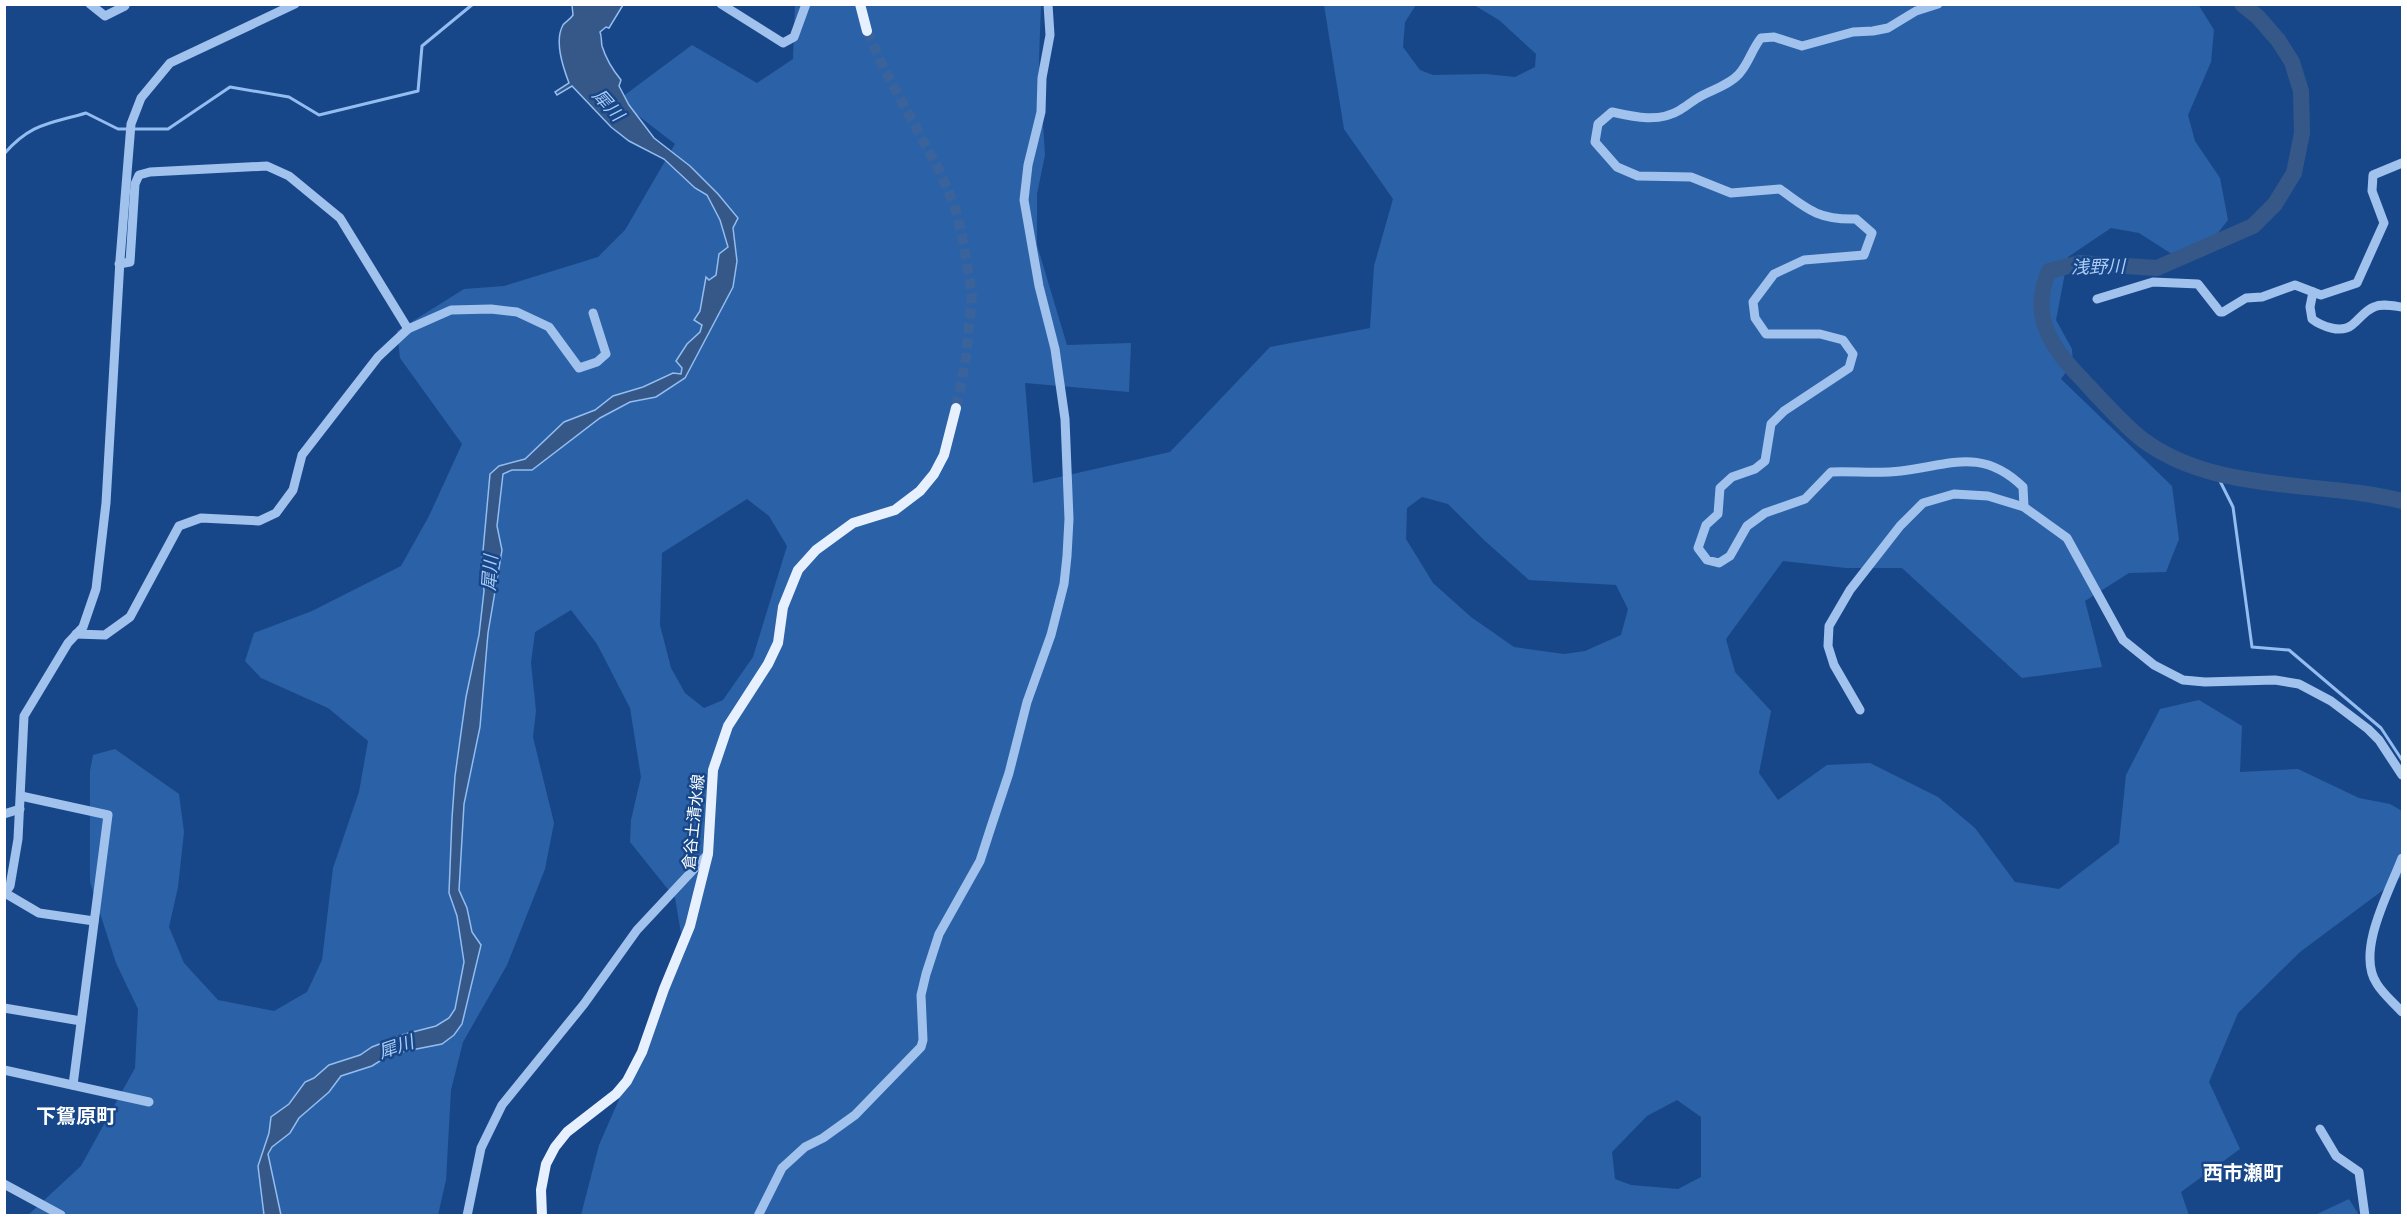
<svg xmlns="http://www.w3.org/2000/svg" width="2407" height="1220" font-family="'Open Sans','Noto Sans JP',sans-serif">
  <style>
    .green { fill: #2b61a7; fill-rule: evenodd }
    .water { fill: #355888; stroke: #93bcf0; stroke-width: 1.5 }
    .lines { fill: none; stroke-linecap: round; stroke-linejoin: round }
    .stream { stroke: #93bcf0; stroke-width: 3 }
    .river { stroke: #355888; stroke-width: 16 }
    .major-tunnel { stroke: #3b639b; stroke-width: 10; stroke-dasharray: 10 5; stroke-linecap: butt }
    .minor { stroke: #a1c2ed; stroke-width: 9 }
    .major { stroke: #e7f0ff; stroke-width: 10 }
    .labels { text-anchor: middle; stroke-width: 5; stroke-linejoin: round; paint-order: stroke }
    .street-label { font-size: 16px; fill: #fff; stroke: #184789 }
    .water-label { font-size: 18px; font-style: italic; fill: #acccf5; stroke: #184789 }
    .quarter-label { font-size: 20px; font-weight: bold; fill: #fff; stroke: #184789 }
  </style>
  <rect width="100%" height="100%" fill="#184789"/>
  <g class="green">
    <path d="M2198,4L2214,30L2211,62L2188,115L2195,141L2220,178L2228,220L2211,242L2178,258L2139,233L2111,228L2068,257L2056,320L2072,349L2073,363L2061,379L2172,486L2179,539L2166,572L2129,573L2085,601L2102,667L2022,678L1902,568H1846L1783,561L1726,639L1735,672L1771,711L1759,773L1778,800L1827,765L1870,763L1938,797L1975,828L2015,882L2059,889L2119,843L2126,775L2160,709L2199,700L2242,726L2240,772L2298,769L2359,798L2390,804L2402,811V876L2300,952L2238,1013L2209,1082L2240,1149L2181,1192L2189,1215H581L599,1145L646,1038L683,945L675,898L630,842L631,820L641,777L630,708L597,644L571,610L535,632L531,663L536,711L533,737L554,823L545,869L507,965L463,1042L451,1090L446,1180L438,1215L27,1216L81,1166L135,1068L138,1009L116,963L90,882V771L93,755L115,749L179,794L184,832L178,887L169,927L184,963L218,1000L274,1011L307,992L322,960L333,868L359,792L368,741L328,708L261,678L245,661L254,633L312,611L401,566L429,516L462,444L400,358L397,331L464,289L504,286L598,257L625,230L675,144L618,100L692,45L757,83L793,59L795,5H1041L1039,60L1045,155L1037,194V245L1067,345L1131,343L1129,392L1025,383L1033,483L1170,452L1270,347L1370,328L1374,266L1393,199L1344,129L1324,5H1416L1405,22L1403,47L1420,70L1433,75L1486,74L1515,77L1535,67L1536,54L1499,20L1474,5ZM1422,497L1448,504L1485,541L1529,580L1616,585L1628,609L1621,635L1585,651L1564,654L1514,647L1471,617L1433,583L1406,539L1407,508ZM747,499L769,516L787,546L753,657L723,700L704,708L685,693L671,668L660,625L662,553ZM1677,1100L1701,1117V1177L1678,1189L1631,1185L1615,1179L1612,1152L1647,1116Z"/>
    <path d="M2349,1199L2359,1215H2315Z"/>
  </g>
  <path class="water" d="M572,5H623L609,28L606,27L600,32C602,37 601,41 602,46C606,59 612,69 621,80L619,86L629,105L654,138L690,166L718,194L738,218L733,228L737,261L733,287L685,378L656,397L630,402L600,418L532,470H512L503,474L497,526L502,550L488,633L480,727L464,804L459,890L467,908L472,932L481,945L462,1024L454,1035L442,1044L391,1054L372,1066L341,1076L329,1092L299,1118L290,1133L272,1147L268,1154L281,1215H264L258,1166L269,1133L271,1117L289,1104L305,1082L314,1078L329,1065L360,1055L372,1047L405,1034L436,1026L449,1018L455,1009L464,962L457,916L449,893L452,818L455,776L466,697L479,635L484,591L482,562L490,474L499,466L525,459L564,422L595,410L613,396L643,387L673,373L681,374L682,368L676,361L687,344L700,332L702,325L694,320L700,311L706,277L709,280L716,275L719,254L728,247L720,220L707,195L695,188L664,159L629,141L611,127L572,86L557,95L555,92L569,83C563,67 554,41 563,25C566,21 570,20 573,15Z"/>
  <g class="lines">
    <g class="stream">
      <path d="M4,154C31,123 49,124 86,113L118,129H168L230,87L289,97L319,115L418,91L422,46L473,4"/>
      <path d="M2217,475L2233,507L2252,647L2289,650L2381,728L2402,760"/>
    </g>
    <path class="river" d="M2242,4L2258,17L2278,40L2292,62L2301,91L2302,133L2294,173L2275,204L2253,226L2157,268L2080,263L2049,271C2030,313 2049,345 2079,376C2097,395 2123,425 2143,440C2216,494 2319,480 2402,501"/>
    <path class="major-tunnel" d="M867,31L884,69L939,170L954,204L962,235L972,294L966,358L956,408"/>
    <g class="minor">
      <path d="M90,4L105,16L125,6V4"/>
      <path d="M721,4L783,43L794,37L806,4"/>
      <path d="M1938,4L1916,11L1888,28L1873,31L1853,32L1802,46L1774,37L1761,38C1752,49 1749,63 1739,74C1730,84 1715,89 1703,95C1695,99 1688,105 1680,110C1659,123 1634,117 1612,112L1598,124L1595,142L1617,167L1638,176L1691,177L1731,193L1780,189C1808,210 1819,220 1856,219L1872,233L1864,255L1804,260L1774,274L1753,302L1755,318L1766,334H1820L1843,340L1853,354L1849,368L1784,411L1771,424L1765,461L1755,469L1732,477L1720,488L1718,514L1706,525L1698,548L1707,560L1719,563L1730,556L1747,526L1765,513L1805,499L1831,472C1854,471 1878,474 1901,471C1950,465 1982,447 2023,487L2024,507"/>
      <path d="M119,264L130,262L135,184L139,175L150,172L267,166L289,176L340,218L408,329"/>
      <path d="M2313,292L2310,307L2312,319C2321,326 2341,334 2352,325C2360,319 2364,311 2374,307C2382,303 2394,306 2402,307"/>
      <path d="M2097,299L2153,282L2198,284L2220,312H2223L2246,298L2262,297L2295,285L2321,295L2357,283L2384,223L2372,191L2373,175L2402,163"/>
      <path d="M76,634L105,635L130,617L179,526L201,518L259,521L276,513L293,490L302,455L378,357L408,329L451,310L491,309L517,312L549,327L579,368L597,362L606,354L593,313"/>
      <path d="M1860,710L1834,665L1828,646L1829,626L1850,590L1900,526L1923,503L1954,494L1988,496L2024,507L2067,538L2123,640L2154,665L2183,680L2205,682L2275,680L2299,684L2331,701L2368,729L2379,740L2402,775"/>
      <path d="M21,796L108,815L73,1085"/>
      <path d="M4,814L20,809"/>
      <path d="M2402,858C2390,890 2355,952 2377,984C2383,994 2394,1003 2402,1012"/>
      <path d="M5,893L39,913L94,921"/>
      <path d="M4,894L10,886L18,839L24,716L68,643L83,627L96,589L106,503L120,260L131,124L141,98L170,63L295,4"/>
      <path d="M4,1008L81,1021"/>
      <path d="M4,1070L149,1102"/>
      <path d="M2320,1129L2336,1156L2359,1172L2365,1216"/>
      <path d="M4,1184L61,1215"/>
      <path d="M467,1216L481,1148L502,1105L584,1004L637,930L708,854"/>
      <path d="M758,1216L782,1168L805,1147L823,1138L855,1115L921,1047L923,1040L921,995L926,974L939,934L980,861L991,827L1009,773L1027,702L1051,635L1064,584L1067,556L1069,519L1065,419L1055,349L1039,286L1024,200L1028,165L1041,112L1042,78L1050,35L1048,4"/>
    </g>
    <g class="major">
      <path d="M860,4L867,31"/>
      <path d="M542,1216L541,1190L546,1164L555,1147L567,1132L616,1094L627,1081L642,1052L664,989L690,926L708,854L713,770L728,726L768,664L778,643L783,607L798,570L816,550L853,523L895,510L920,491L934,474L944,455L956,408"/>
    </g>
  </g>
  <g class="labels">
    <g class="street-label">
      <text transform="translate(693 822) rotate(-84)" y="6">倉谷土清水線</text>
    </g>
    <g class="water-label">
      <text transform="translate(608 105) rotate(48)" y="6">犀川</text>
      <text transform="translate(2098 267) rotate(-1)" y="6">浅野川</text>
      <text transform="translate(490 573) rotate(-86)" y="6">犀川</text>
      <text transform="translate(396 1047) rotate(-19)" y="6">犀川</text>
    </g>
    <g class="quarter-label">
      <text x="76" y="1123">下鴛原町</text>
      <text x="2243" y="1180">西市瀬町</text>
    </g>
  </g>
  <rect width="2407" height="1220" fill="none" stroke="#ffffff" stroke-width="12"/>
</svg>
